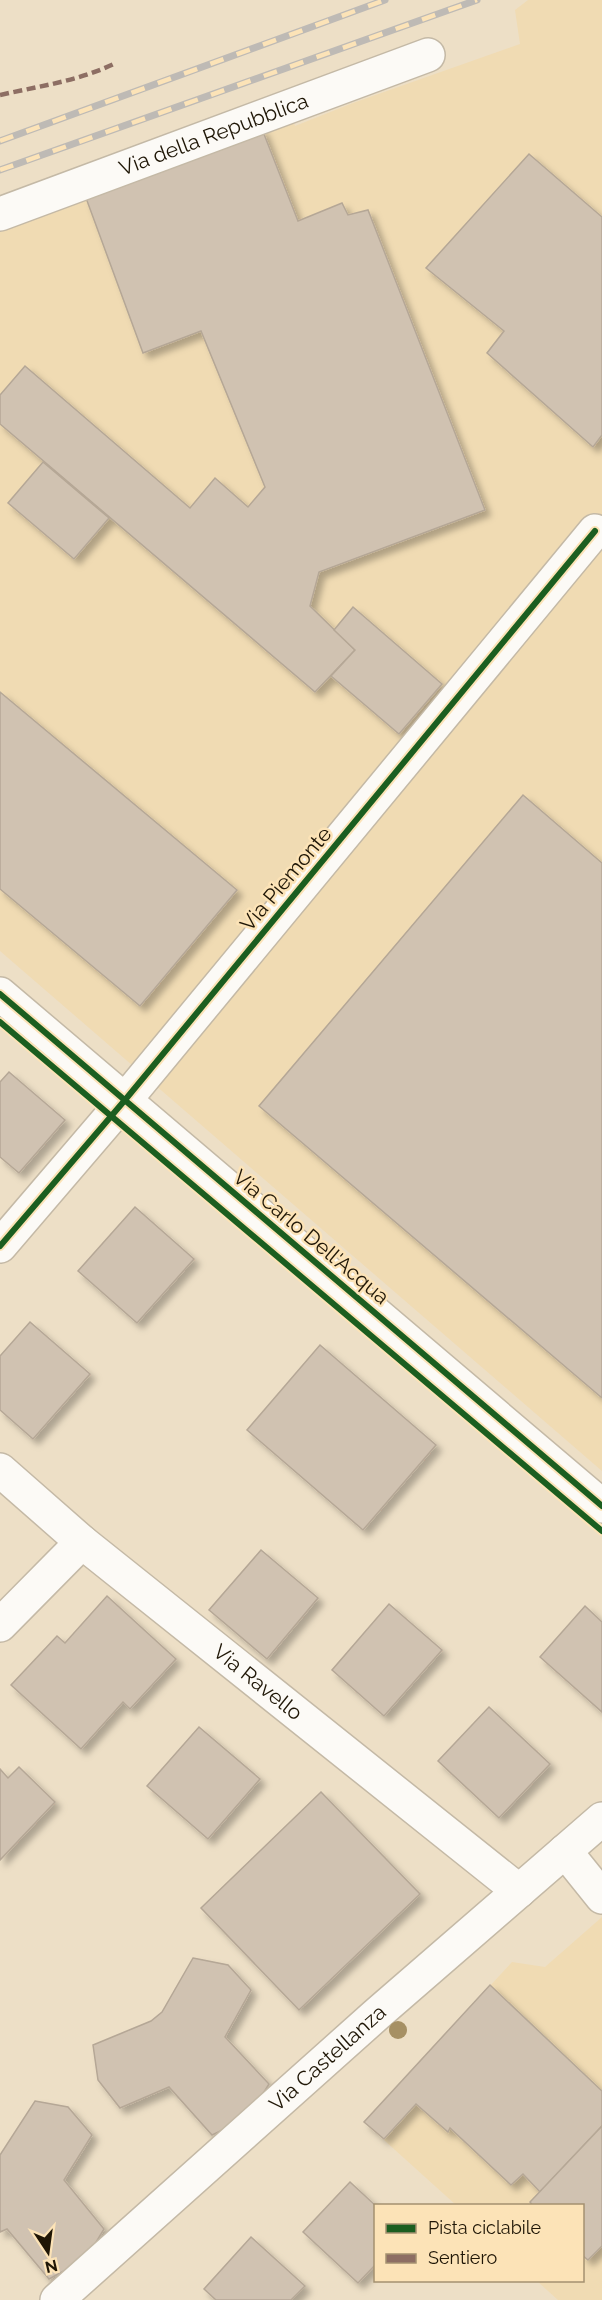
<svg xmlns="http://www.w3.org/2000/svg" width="602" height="2300" font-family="Raleway,sans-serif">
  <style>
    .built { fill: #f0dbb3 }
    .building { fill: #d0c2b1; stroke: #b5a796; stroke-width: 1.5; filter: url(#shadow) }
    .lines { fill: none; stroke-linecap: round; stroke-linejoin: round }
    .minor-casing { stroke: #c4b9a6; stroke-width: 36 }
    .minor { stroke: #fcfaf6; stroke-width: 33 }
    .rail-casing { stroke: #bebab5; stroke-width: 7 }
    .rail { stroke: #fce3b7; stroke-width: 4.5; stroke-dasharray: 14; stroke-linecap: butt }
    .quiet { stroke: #8d6e63; stroke-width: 4.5; stroke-dasharray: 9 4.5; stroke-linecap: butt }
    .cycleway-casing { stroke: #fce3b7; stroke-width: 10 }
    .cycleway { stroke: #1b5e20; stroke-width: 6 }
    .tree { fill: #a69064 }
    .labels { text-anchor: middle; stroke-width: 5; stroke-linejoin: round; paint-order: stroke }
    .street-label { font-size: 21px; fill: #1f1606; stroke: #fce3b7 }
  </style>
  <defs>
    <filter id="shadow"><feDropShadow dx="5.5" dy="5.5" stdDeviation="3" flood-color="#0004"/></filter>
  </defs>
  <rect width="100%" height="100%" fill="#eddfc6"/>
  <g class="built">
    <path d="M528,0H602V1471L0,951V232L287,119L289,125L294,123L295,126L353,103L520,44L515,10Z"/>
    <path d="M602,1917V2300H558L537,2281L582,2280V2206L456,2205L364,2122L512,1962L545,1967Z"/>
  </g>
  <g class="building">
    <path d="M262,129L298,221L342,203L348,215L368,210L485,510L319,572L310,606L355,650L315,692L0,424V395L25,366L190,508L215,478L248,507L265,487L201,331L143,353L86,198Z"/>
    <path d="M529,154L602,217V435L593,447L487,353L504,331L426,268Z"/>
    <path d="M43,462L109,518L74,559L8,503Z"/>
    <path d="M353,607L442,684L399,734L331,676L355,650L334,630Z"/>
    <path d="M0,692L237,890L140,1006L0,889Z"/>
    <path d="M523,795L602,863V1398L259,1106Z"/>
    <path d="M9,1072L65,1120L19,1173L0,1157V1082Z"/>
    <path d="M135,1207L194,1259L137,1323L78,1271Z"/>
    <path d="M30,1322L90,1374L33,1439L0,1410V1356Z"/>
    <path d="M320,1345L436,1445L363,1530L247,1430Z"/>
    <path d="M261,1550L318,1598L267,1659L209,1610Z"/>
    <path d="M107,1596L176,1659L130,1709L123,1702L81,1749L11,1685L57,1636L65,1643Z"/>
    <path d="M389,1604L442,1650L384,1716L332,1670Z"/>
    <path d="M585,1606L602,1622V1712L540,1657Z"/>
    <path d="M489,1707L550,1764L499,1818L438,1761Z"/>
    <path d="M199,1727L260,1779L208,1839L147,1786Z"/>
    <path d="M19,1767L55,1802L0,1860V1769L8,1778Z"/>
    <path d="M321,1792L420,1894L299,2010L201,1908Z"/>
    <path d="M193,1958L228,1965L251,1990L225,2037L269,2084L248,2118L212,2135L169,2087L120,2108L98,2080L93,2045L151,2021L162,2012Z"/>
    <path d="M490,1985L602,2091V2126L540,2192L523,2174L511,2185L450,2128L448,2132L416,2104L384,2139L364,2122Z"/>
    <path d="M35,2101L68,2107L92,2135L64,2180L104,2229L86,2259L49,2279L7,2229L0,2232V2155Z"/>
    <path d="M602,2126V2246L588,2260L582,2255V2206H533L530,2202Z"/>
    <path d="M350,2182L376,2206V2264L358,2283L303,2232Z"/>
    <path d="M251,2237L305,2286L291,2300H216L204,2289Z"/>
  </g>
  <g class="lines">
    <g class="minor-casing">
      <g id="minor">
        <path id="s1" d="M0,214L428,55"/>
        <path d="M0,994L602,1506"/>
        <path d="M0,1246L125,1100L595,531"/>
        <path id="s2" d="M0,1470L82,1542L519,1891"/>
        <path d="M0,1625L82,1542"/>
        <path d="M565,1851L602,1897"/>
        <path id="s3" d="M57,2300L377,2014L602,1819"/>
      </g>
    </g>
    <use href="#minor" class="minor"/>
    <g class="rail-casing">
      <g id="rail">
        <path d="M0,141L385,0"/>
        <path d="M0,170L477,0"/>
      </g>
    </g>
    <use href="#rail" class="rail"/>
    <path class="quiet" d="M0,95C40,86 79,81 116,63"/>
    <g class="cycleway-casing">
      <g id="cycleway">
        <path d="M0,994L602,1506"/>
        <path d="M0,1022L602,1531"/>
        <path d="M0,1246L125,1100L595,531"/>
      </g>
    </g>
    <use href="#cycleway" class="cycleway"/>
  </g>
  <circle class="tree" cx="398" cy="2030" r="9"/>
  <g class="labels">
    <g class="street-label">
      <text dy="7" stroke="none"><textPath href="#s1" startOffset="228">Via della Repubblica</textPath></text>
      <text transform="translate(286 879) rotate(-50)" y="7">Via Piemonte</text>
      <text transform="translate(311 1237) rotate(40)" y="7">Via Carlo Dell'Acqua</text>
      <text dy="7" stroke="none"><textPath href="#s2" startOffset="334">Via Ravello</textPath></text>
      <text dy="7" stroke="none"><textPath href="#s3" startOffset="363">Via Castellanza</textPath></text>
    </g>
  </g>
  <rect x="374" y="2204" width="210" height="78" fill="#fce3b7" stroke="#a49170" stroke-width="1.5"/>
  <rect x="386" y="2224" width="30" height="9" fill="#1b5e20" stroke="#a49170" stroke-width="1.5"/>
  <text x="428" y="2234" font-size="18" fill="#1f1606">Pista ciclabile</text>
  <rect x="386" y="2254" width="30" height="9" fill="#8d6e63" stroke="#a49170" stroke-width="1.5"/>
  <text x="428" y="2264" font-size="18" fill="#1f1606">Sentiero</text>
  <g transform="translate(48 2252) rotate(167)" stroke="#fce3b7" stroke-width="4.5" paint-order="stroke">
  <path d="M0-4.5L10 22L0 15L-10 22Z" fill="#1f1606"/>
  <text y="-9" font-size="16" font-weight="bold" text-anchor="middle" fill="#1f1606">N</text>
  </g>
</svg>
